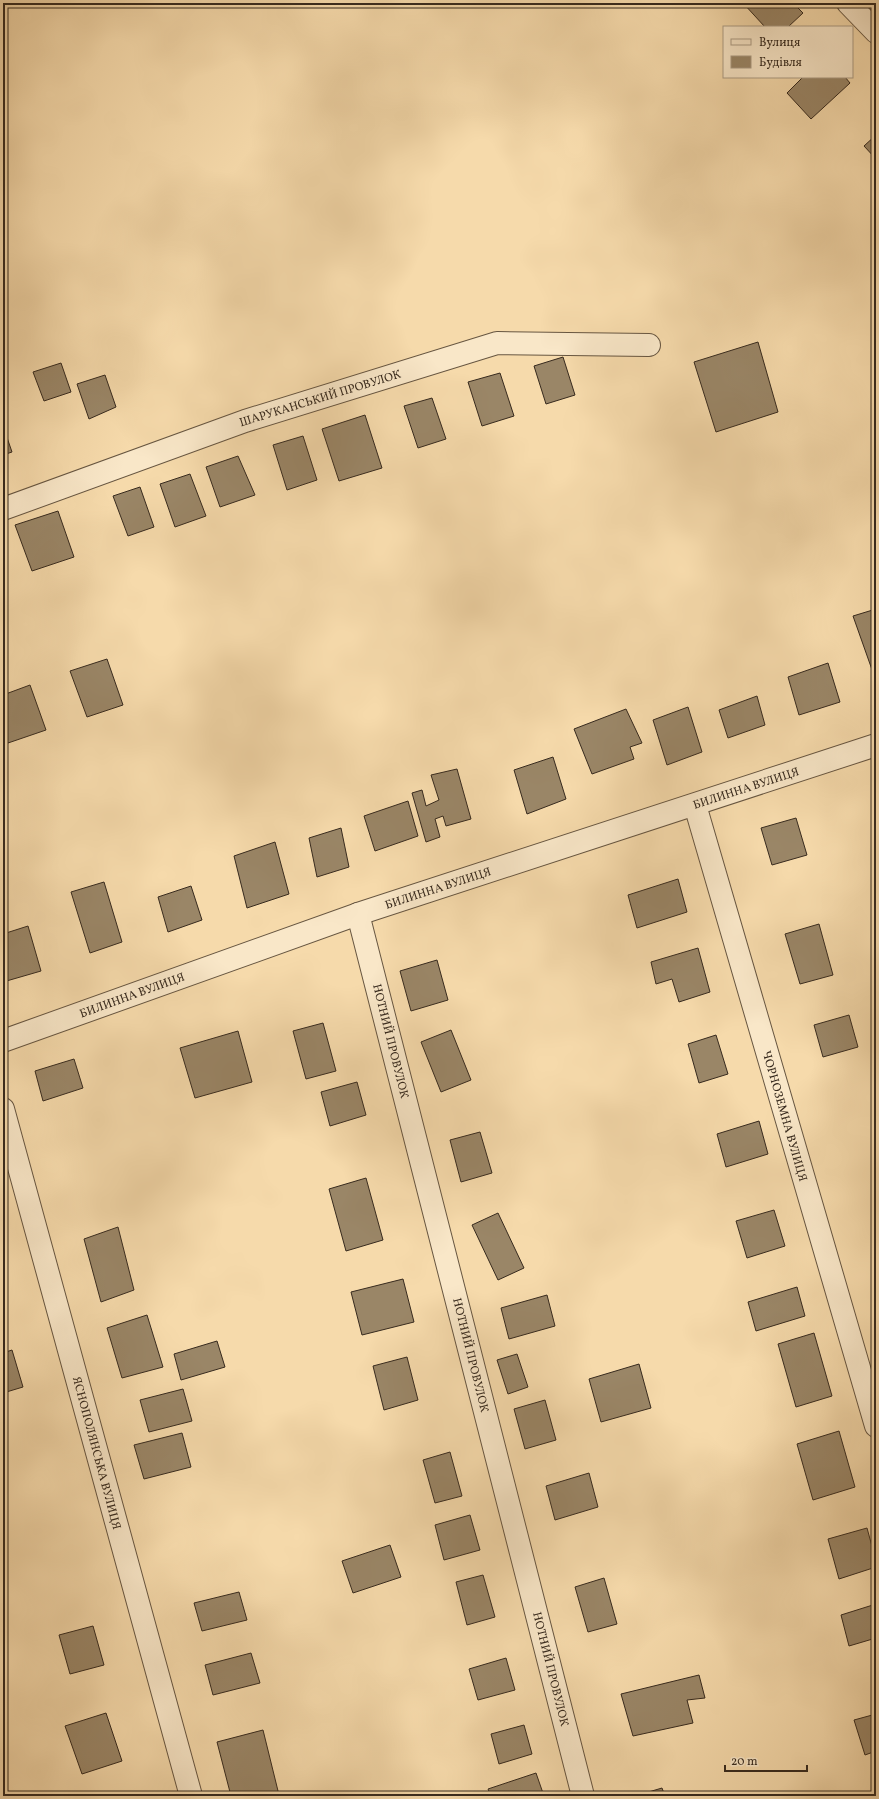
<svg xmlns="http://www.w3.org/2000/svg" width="879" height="1799" font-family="Vollkorn,serif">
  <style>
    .building { fill: #9a8667; stroke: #372a1e }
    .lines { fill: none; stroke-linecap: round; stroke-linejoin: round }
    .street-casing { stroke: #675641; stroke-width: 24 }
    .street { stroke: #f9e7c8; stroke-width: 22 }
    .labels { text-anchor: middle; stroke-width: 3; stroke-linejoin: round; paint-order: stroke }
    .street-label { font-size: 12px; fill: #372a1e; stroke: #f9e7c8 }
  </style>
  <rect width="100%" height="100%" fill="#f6daab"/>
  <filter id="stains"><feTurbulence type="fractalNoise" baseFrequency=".005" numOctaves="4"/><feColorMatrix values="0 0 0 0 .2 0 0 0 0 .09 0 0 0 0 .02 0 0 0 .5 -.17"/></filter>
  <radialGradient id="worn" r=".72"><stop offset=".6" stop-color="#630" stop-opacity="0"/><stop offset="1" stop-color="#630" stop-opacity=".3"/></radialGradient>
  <g class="building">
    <path d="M743,3H793L803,13L788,27H765Z"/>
    <path d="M803,77H845L850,83L811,119L787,93Z"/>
    <path d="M876,135V159L864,146Z"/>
    <path d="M758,342L778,412L716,432L694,362Z"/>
    <path d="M563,357L575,395L546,404L534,366Z"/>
    <path d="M61,363L71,392L44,401L33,372Z"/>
    <path d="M500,373L514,416L482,426L468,382Z"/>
    <path d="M105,375L116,407L89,419L77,384Z"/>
    <path d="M432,398L446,439L418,448L404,406Z"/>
    <path d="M365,415L382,468L339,481L322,429Z"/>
    <path d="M3,426L12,452L3,455Z"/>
    <path d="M303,436L317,480L287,490L273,445Z"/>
    <path d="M238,456L255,495L220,507L206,467Z"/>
    <path d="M190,474L206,516L175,527L160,484Z"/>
    <path d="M140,487L154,527L128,536L113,496Z"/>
    <path d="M58,511L74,557L32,571L15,525Z"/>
    <path d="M876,609V681L853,616Z"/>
    <path d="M107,659L123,705L87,717L70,671Z"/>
    <path d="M828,663L840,702L799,715L788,677Z"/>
    <path d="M30,685L46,730L8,743L3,730V695Z"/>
    <path d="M757,696L765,725L728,738L719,710Z"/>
    <path d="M688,707L702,752L667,765L653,720Z"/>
    <path d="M626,709L642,743L630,747L634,759L592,774L574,729Z"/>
    <path d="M553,757L566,799L527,814L514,770Z"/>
    <path d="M457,769L471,819L446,826L443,816L435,819L440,837L426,842L412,793L422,790L426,806L439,800L431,775Z"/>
    <path d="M408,801L418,836L375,851L364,816Z"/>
    <path d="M796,818L807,855L772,865L761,828Z"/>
    <path d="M341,828L349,867L317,877L309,838Z"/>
    <path d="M275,842L289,894L247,908L234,856Z"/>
    <path d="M678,879L687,912L637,928L628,895Z"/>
    <path d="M104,882L122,942L90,953L71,892Z"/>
    <path d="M191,886L202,920L168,932L158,897Z"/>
    <path d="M819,924L833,975L800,984L785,934Z"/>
    <path d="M28,926L41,971L3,982V934Z"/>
    <path d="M698,948L710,992L679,1002L672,979L656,984L651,962Z"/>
    <path d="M437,960L448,1000L411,1011L400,971Z"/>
    <path d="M849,1015L858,1047L823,1057L814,1025Z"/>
    <path d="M323,1023L336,1071L306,1079L293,1031Z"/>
    <path d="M451,1030L471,1080L441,1092L421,1042Z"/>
    <path d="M238,1031L252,1082L195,1098L180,1048Z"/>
    <path d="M716,1035L728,1074L699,1083L688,1044Z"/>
    <path d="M74,1059L83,1088L43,1101L35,1071Z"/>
    <path d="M357,1082L366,1115L330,1126L321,1092Z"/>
    <path d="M759,1121L768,1154L726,1167L717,1134Z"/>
    <path d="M480,1132L492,1173L461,1182L450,1140Z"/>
    <path d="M366,1178L383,1240L346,1251L329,1189Z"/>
    <path d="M774,1210L785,1246L747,1258L736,1221Z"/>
    <path d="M498,1213L524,1268L498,1280L472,1225Z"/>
    <path d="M118,1227L134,1290L101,1302L84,1239Z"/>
    <path d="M403,1279L414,1322L362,1335L351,1292Z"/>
    <path d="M797,1287L805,1316L756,1331L748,1302Z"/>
    <path d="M547,1295L555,1326L509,1339L501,1308Z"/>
    <path d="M147,1315L163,1367L122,1378L107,1328Z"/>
    <path d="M814,1333L832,1396L796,1407L778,1344Z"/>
    <path d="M217,1341L225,1367L181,1380L174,1354Z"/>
    <path d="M12,1350L23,1387L3,1393V1353Z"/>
    <path d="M517,1354L528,1387L508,1394L497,1360Z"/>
    <path d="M407,1357L418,1400L384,1410L373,1366Z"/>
    <path d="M639,1364L651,1408L601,1422L589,1379Z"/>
    <path d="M183,1389L192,1421L149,1432L140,1400Z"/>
    <path d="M545,1400L556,1440L525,1449L514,1409Z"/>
    <path d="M839,1431L855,1487L813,1500L797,1444Z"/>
    <path d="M182,1433L191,1467L144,1479L134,1445Z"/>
    <path d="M450,1452L462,1496L435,1503L423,1460Z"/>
    <path d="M589,1473L598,1507L555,1520L546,1486Z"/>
    <path d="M470,1515L480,1550L444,1560L435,1525Z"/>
    <path d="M867,1528L876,1561V1567L839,1579L828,1539Z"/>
    <path d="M390,1545L401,1577L353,1593L342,1561Z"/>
    <path d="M483,1575L495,1617L467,1625L456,1582Z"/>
    <path d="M604,1578L617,1624L588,1632L575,1587Z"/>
    <path d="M239,1592L247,1620L202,1631L194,1603Z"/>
    <path d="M876,1604V1638L849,1646L841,1615Z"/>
    <path d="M93,1626L104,1665L70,1674L59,1635Z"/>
    <path d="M251,1653L260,1683L213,1695L205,1665Z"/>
    <path d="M506,1658L515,1690L478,1700L469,1669Z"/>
    <path d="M699,1675L705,1698L687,1700L693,1723L633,1736L621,1694Z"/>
    <path d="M106,1713L122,1761L82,1774L65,1726Z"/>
    <path d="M876,1714V1751L865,1755L854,1720Z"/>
    <path d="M524,1725L532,1754L499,1764L491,1734Z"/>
    <path d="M263,1730L279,1795L231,1796L217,1742Z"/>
    <path d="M536,1773L544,1796H491L488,1789Z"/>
    <path d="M662,1788L665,1796H635Z"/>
  </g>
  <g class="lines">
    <g class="street-casing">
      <g id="street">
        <path d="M848,3L876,32"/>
        <path d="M3,509L245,421L497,343L649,345"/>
        <path d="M695,805L876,1426"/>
        <path d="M358,914L583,1796"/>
        <path d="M3,1041L358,914L876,745"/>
        <path d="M3,1109L191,1796"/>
      </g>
    </g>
    <use href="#street" class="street"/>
  </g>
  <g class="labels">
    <g class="street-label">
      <text transform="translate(320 398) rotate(-17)" y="4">ШАРУКАНСЬКИЙ ПРОВУЛОК</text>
      <text transform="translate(746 788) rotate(-18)" y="4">БИЛИННА ВУЛИЦЯ</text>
      <text transform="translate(438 888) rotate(-18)" y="4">БИЛИННА ВУЛИЦЯ</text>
      <text transform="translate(132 995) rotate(-20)" y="4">БИЛИННА ВУЛИЦЯ</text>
      <text transform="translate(391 1041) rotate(76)" y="4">НОТНИЙ ПРОВУЛОК</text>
      <text transform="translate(785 1116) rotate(74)" y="4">ЧОРНОЗЕМНА ВУЛИЦЯ</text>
      <text transform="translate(471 1355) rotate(76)" y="4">НОТНИЙ ПРОВУЛОК</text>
      <text transform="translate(97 1453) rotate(75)" y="4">ЯСНОПОЛЯНСЬКА ВУЛИЦЯ</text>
      <text transform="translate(551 1669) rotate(76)" y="4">НОТНИЙ ПРОВУЛОК</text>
    </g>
  </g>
  <rect width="879" height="1799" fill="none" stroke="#f6daab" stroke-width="16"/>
  <rect x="4" y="4" width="871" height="1791" fill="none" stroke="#372a1e" stroke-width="2"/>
  <rect x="8" y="8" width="863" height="1783" fill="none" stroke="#372a1e"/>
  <rect x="723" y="26" width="130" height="52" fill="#f9e7c8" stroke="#ab9b84"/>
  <rect x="731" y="39" width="20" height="6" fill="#f9e7c8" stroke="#ab9b84"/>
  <text x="759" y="46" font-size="12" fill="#372a1e">Вулиця</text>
  <rect x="731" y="56" width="20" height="12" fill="#9a8667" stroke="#ab9b84"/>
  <text x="759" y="66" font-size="12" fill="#372a1e">Будівля</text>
  <path d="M725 1765v6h82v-6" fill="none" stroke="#372a1e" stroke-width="2"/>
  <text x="731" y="1765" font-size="12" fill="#372a1e" stroke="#f9e7c8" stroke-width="3" paint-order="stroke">20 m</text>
  <rect width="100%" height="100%" filter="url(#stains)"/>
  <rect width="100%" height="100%" fill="url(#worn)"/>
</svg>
